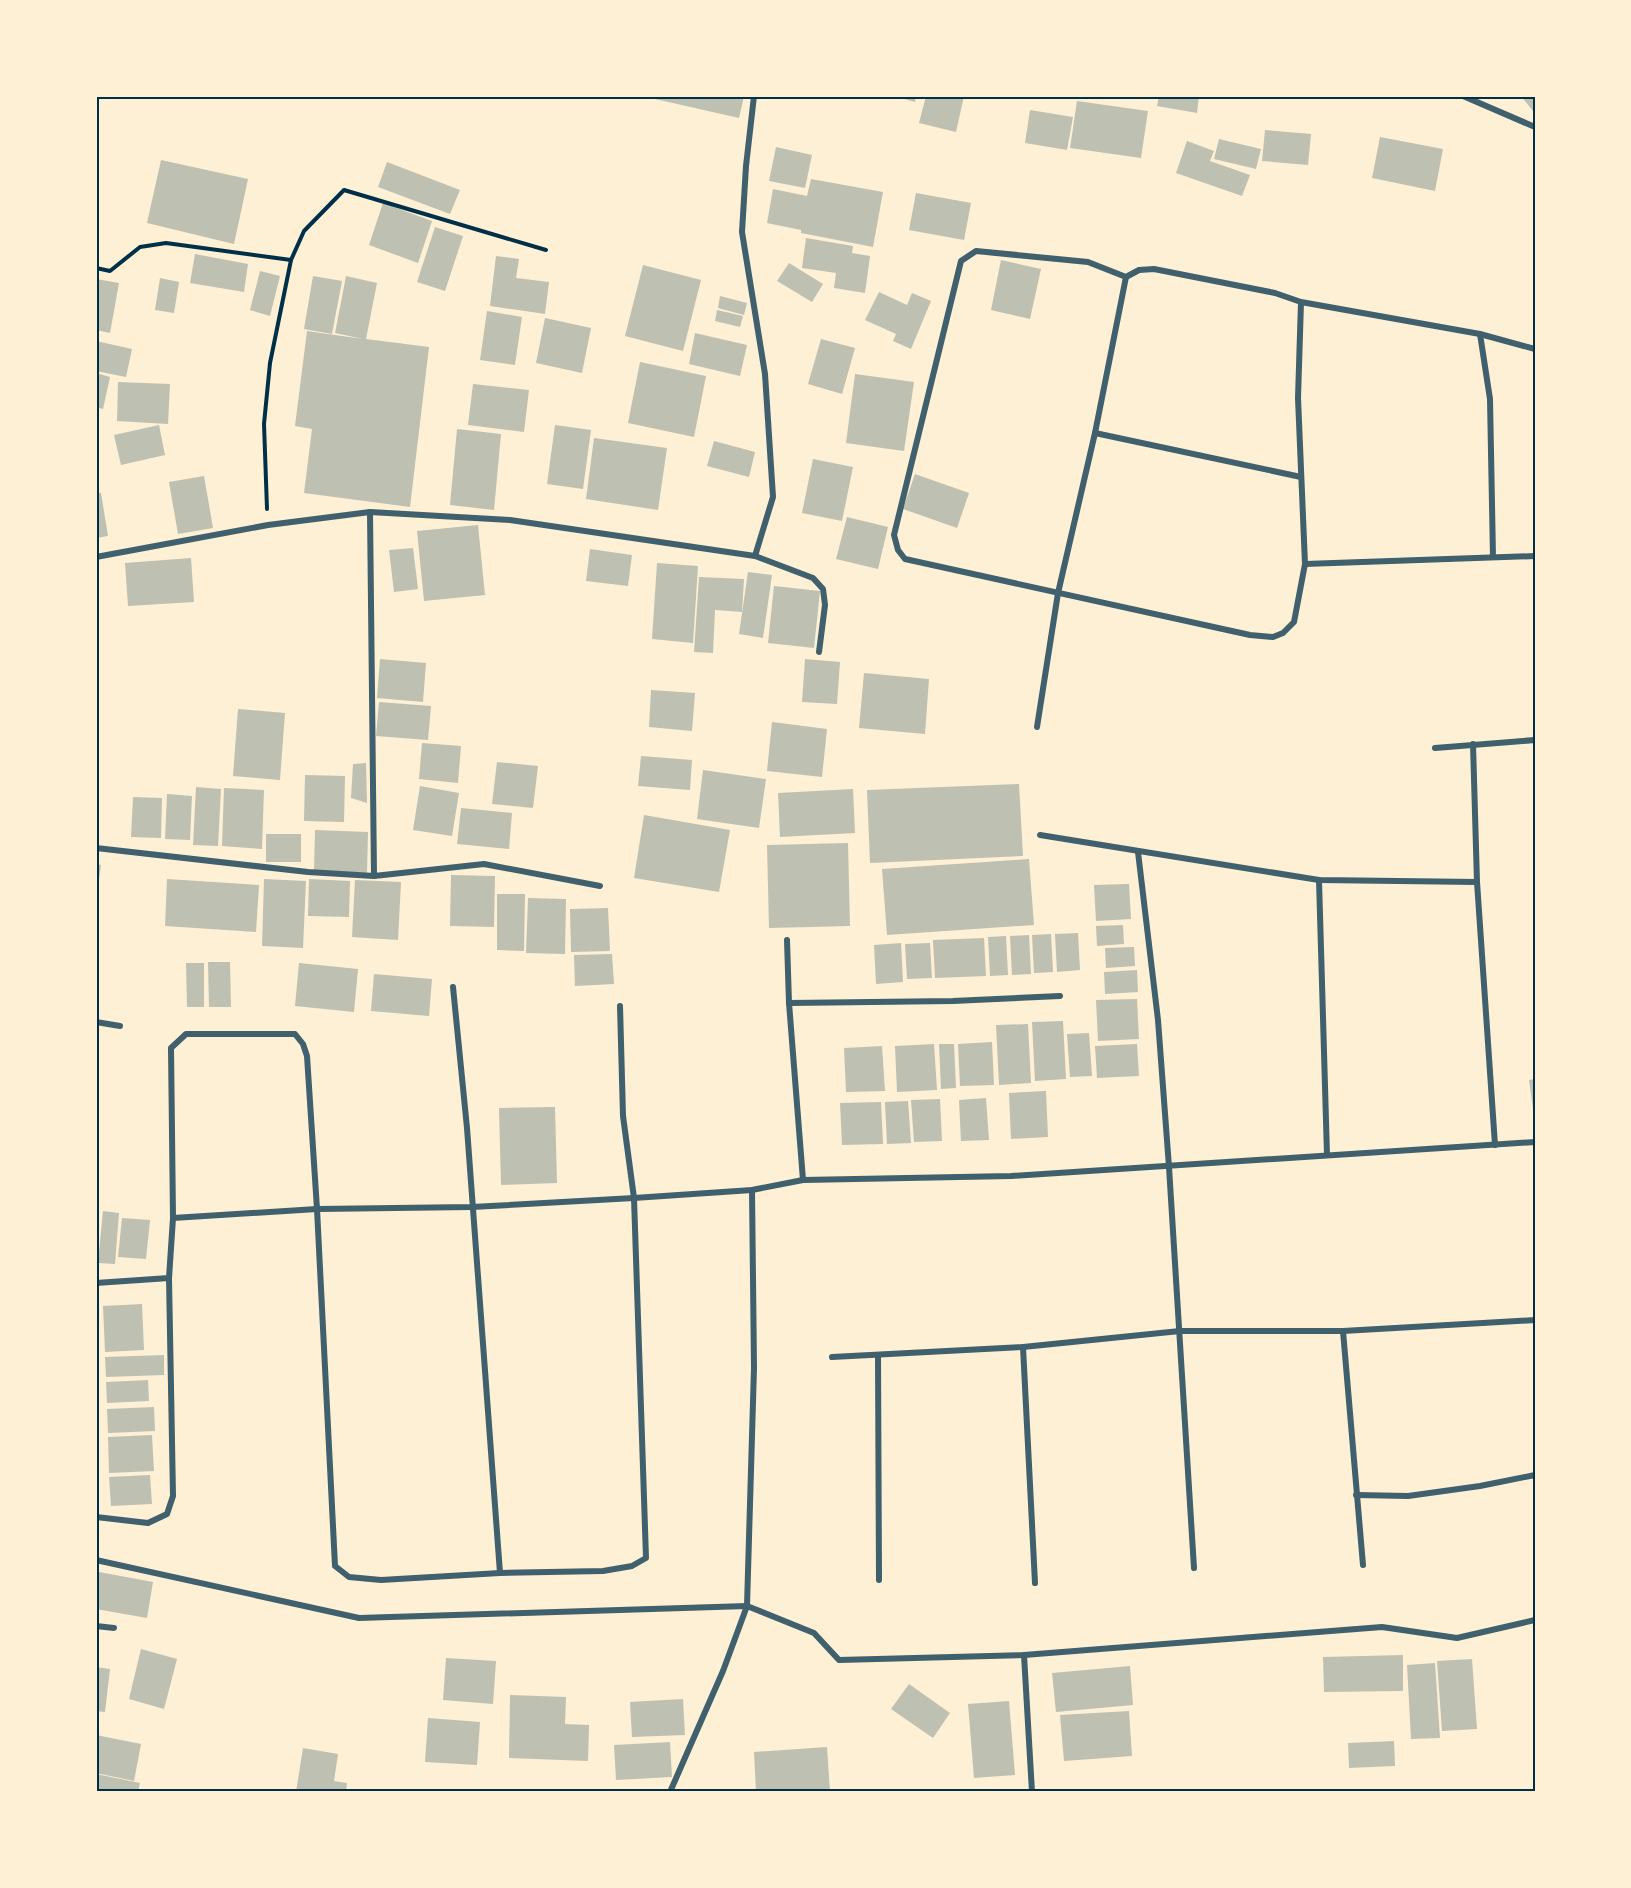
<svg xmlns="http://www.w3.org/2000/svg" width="1631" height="1888" font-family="'Times New Roman',serif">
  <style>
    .building { fill: #bec0b2 }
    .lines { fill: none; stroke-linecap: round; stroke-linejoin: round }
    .path { stroke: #003049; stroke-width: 4 }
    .minor { stroke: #3f606c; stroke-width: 6 }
    .neatline { fill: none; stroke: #003049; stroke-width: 2 }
  </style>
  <rect width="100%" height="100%" fill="#fdf0d5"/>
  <g class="building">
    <path d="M656,96H744L739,118L655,99Z"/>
    <path d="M894,96H916L915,102Z"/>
    <path d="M926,96H964L956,132L919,123Z"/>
    <path d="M1159,96H1199L1197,113L1157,106Z"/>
    <path d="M1521,96H1535V110L1533,111Z"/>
    <path d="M1077,101L1148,111L1141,158L1070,148Z"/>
    <path d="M1030,110L1073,117L1067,150L1025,143Z"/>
    <path d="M1265,130L1311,134L1308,165L1262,161Z"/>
    <path d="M1380,137L1443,149L1435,191L1372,178Z"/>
    <path d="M1219,139L1261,149L1256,169L1214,159Z"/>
    <path d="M1187,141L1214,151L1210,161L1250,175L1242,196L1176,173Z"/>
    <path d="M776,147L812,155L805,188L769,181Z"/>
    <path d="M161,160L248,179L234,244L147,223Z"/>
    <path d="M387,162L460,190L450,214L378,187Z"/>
    <path d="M811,179L883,192L873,247L801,233V230L767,223L773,189L807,196Z"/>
    <path d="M916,193L971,203L964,240L909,230Z"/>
    <path d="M383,203L432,221L418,263L369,245Z"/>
    <path d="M435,227L463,236L445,291L417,282Z"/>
    <path d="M806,238L853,246L852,253L870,256L865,293L834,288L836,273L802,268Z"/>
    <path d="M195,254L248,264L244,292L190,283Z"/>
    <path d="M496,256L519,259L516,278L549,282L545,314L490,306Z"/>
    <path d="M1001,260L1041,269L1030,319L991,310Z"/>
    <path d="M789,263L823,284L812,302L777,281Z"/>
    <path d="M643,265L701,280L683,351L625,336Z"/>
    <path d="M260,271L280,276L270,316L250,310Z"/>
    <path d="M313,276L342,281L332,334L304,329Z"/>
    <path d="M346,276L377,283L366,339L429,347L410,507L304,493L312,429L295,426L307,331L363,339L335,333Z"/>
    <path d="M160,278L179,282L174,313L155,310Z"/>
    <path d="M96,279L119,283L110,333L96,330Z"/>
    <path d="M879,292L907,305L912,293L931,301L911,349L893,341L896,334L865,320Z"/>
    <path d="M720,296L747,303L744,315L718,308Z"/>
    <path d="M717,310L743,316L740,327L715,321Z"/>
    <path d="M487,311L522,317L515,365L480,360Z"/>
    <path d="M545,318L591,328L582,373L536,363Z"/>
    <path d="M695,333L747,345L740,376L689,364Z"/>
    <path d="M821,339L855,348L842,394L808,384Z"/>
    <path d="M96,341L132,349L126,377L96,371Z"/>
    <path d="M640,362L706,376L694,437L628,423Z"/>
    <path d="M96,373L110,377L103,409L96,407Z"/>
    <path d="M855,374L914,382L904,451L846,443Z"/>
    <path d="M118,382L170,384L168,424L117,421Z"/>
    <path d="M473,384L529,390L524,432L468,425Z"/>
    <path d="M159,425L165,455L121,465L114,435Z"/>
    <path d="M555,425L591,430L583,489L547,484Z"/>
    <path d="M457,429L501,434L494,510L450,505Z"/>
    <path d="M594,438L667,448L658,510L586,499Z"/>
    <path d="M714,441L755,452L749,477L707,466Z"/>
    <path d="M813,459L853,467L842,521L802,513Z"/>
    <path d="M915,474L969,493L957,528L903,509Z"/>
    <path d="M204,476L213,528L178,534L169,482Z"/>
    <path d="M96,493H101L108,536L96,538Z"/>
    <path d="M847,517L888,527L878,569L836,559Z"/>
    <path d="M478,525L485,595L424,601L417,531Z"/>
    <path d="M413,548L418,589L394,592L389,550Z"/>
    <path d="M590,549L632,555L628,586L586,581Z"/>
    <path d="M191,558L194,602L128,606L125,563Z"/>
    <path d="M657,563L698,566L693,643L652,639Z"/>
    <path d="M748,572L772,575L763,638L739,634Z"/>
    <path d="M699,577L744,579L742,612L715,610L713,653L694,652Z"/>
    <path d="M774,586L820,591L814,648L768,643Z"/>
    <path d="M380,659L426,663L423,702L377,698Z"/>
    <path d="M805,659L840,662L837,704L802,702Z"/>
    <path d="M864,673L929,679L925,734L859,728Z"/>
    <path d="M651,690L695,693L692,731L649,727Z"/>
    <path d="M379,702L431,706L428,740L376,736Z"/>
    <path d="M238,709L285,713L280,780L233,776Z"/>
    <path d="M772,722L827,729L822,777L767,771Z"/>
    <path d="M422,743L461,746L458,783L419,779Z"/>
    <path d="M641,756L692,760L690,790L638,786Z"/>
    <path d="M497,762L538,766L533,808L492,804Z"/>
    <path d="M366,763L367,803L351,798L353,764Z"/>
    <path d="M703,770L766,779L759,828L697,819Z"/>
    <path d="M305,775L345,776L344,822L304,821Z"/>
    <path d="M1019,784L1023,856L870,863L867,790Z"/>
    <path d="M420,786L459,793L452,836L413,830Z"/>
    <path d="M196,787L221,789L218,846L193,845Z"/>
    <path d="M224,788L264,790L262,849L222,846Z"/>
    <path d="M853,789L855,833L780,837L778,793Z"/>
    <path d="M167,794L192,796L190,840L165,839Z"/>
    <path d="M133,797L162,798L161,838L131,837Z"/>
    <path d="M461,808L512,813L509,849L457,844Z"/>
    <path d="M644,815L730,830L719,892L634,878Z"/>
    <path d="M315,830L368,832L367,873L314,871Z"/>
    <rect x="266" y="834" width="35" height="28"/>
    <path d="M848,843L850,926L769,928L767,845Z"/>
    <path d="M1029,859L1034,925L887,935L882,869Z"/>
    <path d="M96,864L101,865L97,893H96Z"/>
    <path d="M451,875L495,876L494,927L450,926Z"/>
    <path d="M167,879L259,885L256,932L165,926Z"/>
    <path d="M264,879L306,881L303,948L262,946Z"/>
    <path d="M309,879L350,881L349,917L308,916Z"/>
    <path d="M355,880L401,882L398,940L352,937Z"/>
    <path d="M1129,884L1131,919L1096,921L1094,885Z"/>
    <path d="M497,894H525L524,951L497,950Z"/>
    <path d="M528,898L566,899L565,954L526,953Z"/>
    <path d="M608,908L610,951L571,952L570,909Z"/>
    <path d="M1123,925L1124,944L1097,946L1096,926Z"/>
    <path d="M1078,933L1080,970L1057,972L1055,934Z"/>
    <path d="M1051,934L1053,972L1034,973L1032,935Z"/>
    <path d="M1029,935L1031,974L1012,975L1010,936Z"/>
    <path d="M1006,936L1008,975L990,976L988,937Z"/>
    <path d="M984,938L986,976L935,978L933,940Z"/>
    <path d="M901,943L903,982L876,984L874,945Z"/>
    <path d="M930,943L932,978L907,979L905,944Z"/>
    <path d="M1134,947L1135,966L1106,968L1105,948Z"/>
    <path d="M612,954L614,984L575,986L574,955Z"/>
    <path d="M208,962H230L231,1007H209Z"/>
    <path d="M186,963H204V1007H187Z"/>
    <path d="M299,963L358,969L354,1012L295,1006Z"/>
    <path d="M1137,970L1138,992L1105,994L1104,972Z"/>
    <path d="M374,974L432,979L429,1016L371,1011Z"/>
    <path d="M1137,999L1139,1039L1098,1041L1096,1000Z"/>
    <path d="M1063,1021L1066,1079L1035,1081L1032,1022Z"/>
    <path d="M1028,1024L1031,1083L999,1085L996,1025Z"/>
    <path d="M1089,1033L1092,1076L1070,1077L1067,1034Z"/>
    <path d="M992,1042L994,1085L960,1086L958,1044Z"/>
    <path d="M934,1044L937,1090L897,1092L895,1046Z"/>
    <path d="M939,1044H954L956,1088L941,1089Z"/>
    <path d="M1137,1044L1139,1076L1097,1078L1095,1046Z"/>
    <path d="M882,1046L885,1091L846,1092L844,1048Z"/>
    <path d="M1535,1079V1116H1534L1529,1080Z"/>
    <path d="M1046,1091L1048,1137L1011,1139L1009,1093Z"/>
    <path d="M986,1098L989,1140L961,1141L959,1100Z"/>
    <path d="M940,1099L942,1141L914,1142L911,1100Z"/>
    <path d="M908,1101L911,1143L887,1144L885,1102Z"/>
    <path d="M881,1102L883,1144L842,1145L840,1103Z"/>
    <path d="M555,1107L557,1183L501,1185L499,1108Z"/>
    <path d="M96,1210H99L98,1229H96Z"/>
    <path d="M103,1211L119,1213L115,1264L98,1263Z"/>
    <path d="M122,1218L150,1220L146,1259L118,1257Z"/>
    <path d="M142,1304L144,1350L105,1352L103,1306Z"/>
    <path d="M164,1355V1375L106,1377L105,1357Z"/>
    <path d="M148,1380L149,1401L107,1403L106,1382Z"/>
    <path d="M154,1407L155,1431L108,1433L107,1409Z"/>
    <path d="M152,1435L154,1471L109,1473L108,1437Z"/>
    <path d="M150,1475L152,1504L111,1506L109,1477Z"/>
    <path d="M99,1572L153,1582L147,1618L96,1609V1589Z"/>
    <path d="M141,1649L177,1659L164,1709L129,1699Z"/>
    <path d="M1403,1655V1691L1324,1692L1323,1657Z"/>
    <path d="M446,1658L496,1661L493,1704L443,1700Z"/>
    <path d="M1472,1659L1477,1729L1442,1731L1437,1661Z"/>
    <path d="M1435,1663L1440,1738L1411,1739L1407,1665Z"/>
    <path d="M1130,1666L1133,1705L1056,1712L1052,1673Z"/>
    <path d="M96,1667L110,1669L105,1712L96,1711Z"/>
    <path d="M909,1684L950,1713L933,1738L891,1709Z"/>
    <path d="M510,1695L566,1697L565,1724L589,1725L588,1761L509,1758Z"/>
    <path d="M683,1699L685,1735L632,1737L630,1702Z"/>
    <path d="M1009,1701L1015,1775L974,1778L968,1704Z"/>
    <path d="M1129,1711L1132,1756L1064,1761L1060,1715Z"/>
    <path d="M428,1718L480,1722L477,1765L425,1762Z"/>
    <path d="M96,1735L141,1744L134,1781L96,1773Z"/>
    <path d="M1394,1741L1395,1766L1349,1768L1348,1743Z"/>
    <path d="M670,1742L672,1777L616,1780L614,1745Z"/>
    <path d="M827,1747L830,1792H756L754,1752Z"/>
    <path d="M303,1748L338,1754L334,1781L347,1783L346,1792H296Z"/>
    <path d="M96,1774L140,1783L138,1792H96Z"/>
  </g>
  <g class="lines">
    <g class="path">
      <path d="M96,268L110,271L140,247L166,243L291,260"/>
      <path d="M267,509L264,424L270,363L291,260L304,231L344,190L546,250"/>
    </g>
    <g class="minor">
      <path d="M754,96L746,166L742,232L765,374L773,497L755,556"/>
      <path d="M1463,96L1535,127"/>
      <path d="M1301,302L1298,398L1305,564L1294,622L1283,633L1273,637L1250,635L905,559L898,550L894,535L961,261L976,251L1088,262L1126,277L1139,270L1154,269L1275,293L1301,302L1480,334"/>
      <path d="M1095,433L1301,477"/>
      <path d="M370,512L374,876"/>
      <path d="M96,557L268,525L370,512L510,520L755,556L813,578L823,589L825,605L819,652"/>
      <path d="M1493,557L1490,399L1480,334L1535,349"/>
      <path d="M1305,564L1535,556"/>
      <path d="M1037,727L1058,593L1095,433L1126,277"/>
      <path d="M1473,744L1477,882L1495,1145"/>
      <path d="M1435,748L1535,740"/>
      <path d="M1040,835L1319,880L1477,882"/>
      <path d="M96,848L308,872L374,876L484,864L600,886"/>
      <path d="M1138,852L1158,1020L1169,1167L1194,1568"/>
      <path d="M1319,880L1327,1155"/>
      <path d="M787,940L789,1003L803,1180"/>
      <path d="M453,987L467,1128L500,1573"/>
      <path d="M789,1003L953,1001L1060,996"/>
      <path d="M96,1022L120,1026"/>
      <path d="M173,1218L317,1209L472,1207L634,1198L752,1190L803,1180L1011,1176L1535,1142"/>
      <path d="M96,1283L169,1278L173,1218L171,1048L186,1034H295L303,1044L307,1056L317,1209L335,1566L349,1577L381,1580L500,1573L603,1571L632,1566L646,1558L634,1198L623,1116L620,1006"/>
      <path d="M1343,1331L1363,1565"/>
      <path d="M1023,1347L1035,1583"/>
      <path d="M878,1355L879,1580"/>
      <path d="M832,1357L1023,1347L1180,1331H1343L1535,1320"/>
      <path d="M1356,1495L1408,1496L1480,1486L1535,1475"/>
      <path d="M96,1517L148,1523L167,1514L173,1496L169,1278"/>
      <path d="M96,1560L359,1618L747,1606L814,1633L839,1660L1024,1655L1382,1627L1457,1638L1535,1620"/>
      <path d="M96,1626L114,1628"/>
      <path d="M1024,1655L1032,1792"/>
      <path d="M670,1792L723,1671L747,1606L754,1368L752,1190"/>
    </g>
  </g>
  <rect width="1631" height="1888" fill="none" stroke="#fdf0d5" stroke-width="195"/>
  <rect x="98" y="98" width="1436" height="1692" class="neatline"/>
</svg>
